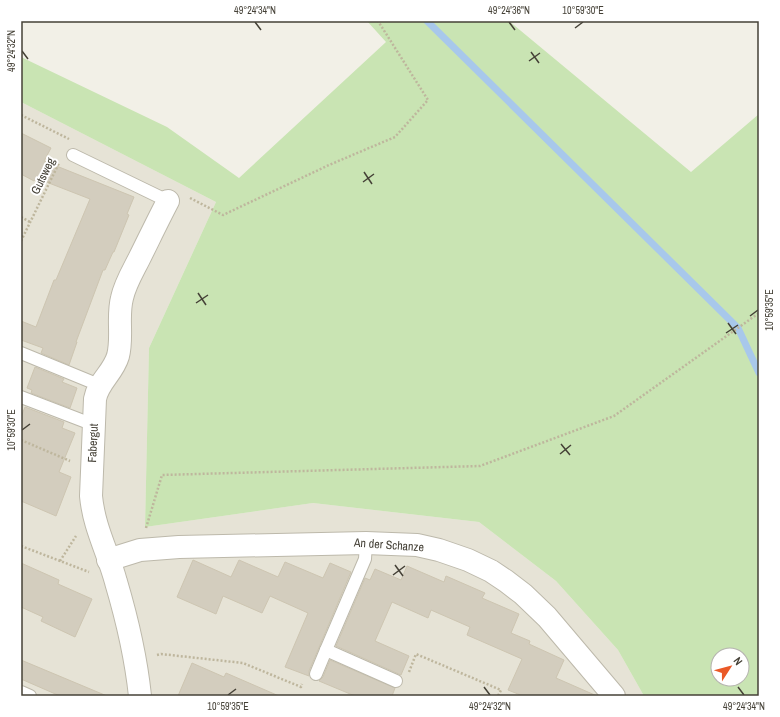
<svg xmlns="http://www.w3.org/2000/svg" width="780" height="717" font-family="'Archivo Narrow',sans-serif">
  <style>
    .residential { fill: #e6e3d6 }
    .green { fill: #c9e4b3; fill-rule: evenodd }
    .lines { fill: none; stroke-linecap: round; stroke-linejoin: round }
    .stream { stroke: #a8c8eb; stroke-width: 7 }
    .building { fill: #d3cdbe; stroke: #cdc5b1 }
    .lane-casing { stroke: #bdb9ab; stroke-width: 14 }
    .street-casing { stroke: #bdb9ab; stroke-width: 24 }
    .path { stroke: #beb69d; stroke-width: 2.5; stroke-dasharray: 2 2; stroke-linecap: butt }
    .lane { stroke: #fff; stroke-width: 12 }
    .street { stroke: #fff; stroke-width: 22 }
    .ticks { fill: none; stroke: #454137; stroke-width: 1.5 }
    .labels { text-anchor: middle; stroke-width: 4; stroke-linejoin: round; paint-order: stroke }
    .street-label { font-size: 12px; fill: #454137; stroke: #fff }
    .neatline { fill: none; stroke: #454137; stroke-width: 1.5 }
    .ticks-label { font-size: 10px; text-anchor: middle; fill: #454137 }
  </style>
  <rect width="100%" height="100%" fill="#f2f0e7"/>
  <path class="residential" d="M21,102L216,202L149,348L145,527L313,503L479,522L556,581L618,650L644,696H21Z"/>
  <path class="green" d="M367,21H509L691,172L759,114V696H644L618,650L556,581L479,522L313,503L145,527L149,348L216,202L21,102V57L167,127L239,178L386,42ZM718,655H742V679H718Z"/>
  <g class="lines">
    <path class="stream" d="M427,21L738,328L759,373"/>
  </g>
  <g class="building">
    <path d="M21,133L51,148L44,161L134,197L127,214L129,215L114,252H113L105,270H103L76,342H77L69,365L41,353L43,348L21,340V321L36,327L54,280H56L90,199L36,178L34,181L21,174Z"/>
    <path d="M35,367L64,379L62,382L77,388L70,408L31,393L32,390L27,388Z"/>
    <path d="M25,407L64,422L62,428L75,433L59,472L71,477L56,516L21,501V417Z"/>
    <path d="M193,560L231,577L239,560L278,577L285,562L323,578L330,563L351,572L309,671V676L285,667L308,613L270,596L262,613L223,596L216,614L177,597Z"/>
    <path d="M21,563L59,580L58,584L92,599L75,637L41,621L43,617L21,607Z"/>
    <path d="M407,566L444,582L446,576L485,593L482,598L519,614L511,633L530,641L529,644L564,660L556,678L597,696H523L508,690L522,659L467,635L470,627L431,610L428,618L392,602L375,641L409,656L401,675L336,646L365,578L370,580L375,569L401,580Z"/>
    <path d="M21,660L107,696H60L21,679Z"/>
    <path d="M330,660L395,688L392,696H355L319,681L323,677Z"/>
    <path d="M192,663L224,677L226,673L279,696H178Z"/>
  </g>
  <g class="lines">
    <g class="lane-casing">
      <g id="lane">
        <path d="M73,155L168,201"/>
        <path d="M21,353L99,385"/>
        <path d="M21,397L94,425"/>
        <path d="M366,543L365,559L326,650L396,681"/>
        <path d="M316,674L326,650"/>
        <path d="M21,692L30,696"/>
      </g>
    </g>
    <g class="street-casing">
      <g id="street">
        <path d="M108,560L140,550L179,547L366,543L417,545L439,550L468,560L491,571L506,581L523,594L547,617L614,696"/>
        <path d="M140,696C136,658 127,619 116,582C108,552 94,528 91,496L95,399C98,382 113,373 118,356C123,337 117,317 122,298C125,284 133,271 139,259C149,239 158,220 168,201"/>
      </g>
    </g>
    <g class="path">
      <path d="M21,115L69,139"/>
      <path d="M190,198L223,215L329,165L395,137L428,100L378,21"/>
      <path d="M21,217L30,222"/>
      <path d="M21,241L59,163"/>
      <path d="M21,440L70,461"/>
      <path d="M146,528L162,475L480,466L614,416L759,313"/>
      <path d="M21,546L89,572"/>
      <path d="M60,561L76,536"/>
      <path d="M157,655L161,654L243,663L301,687L302,684"/>
      <path d="M409,672L416,654L501,690L498,696"/>
    </g>
    <use href="#lane" class="lane"/>
    <use href="#street" class="street"/>
  </g>
  <path class="ticks" d="M255,22L261,30M509,22L515,30M575,28L583,22M22,51L28,59M531,52L539,63M529,61L540,53M364,172L372,184M363,182L374,174M198,293L206,305M196,303L208,295M750,316L758,310M728,323L736,334M726,333L738,325M22,430L30,424M561,444L570,455M560,454L571,445M395,565L403,576M393,575L405,566M484,687L490,695M738,687L744,695M228,695L236,689"/>
  <g class="labels">
    <g class="street-label">
      <text transform="translate(43 176) rotate(-64)" y="4">Gutsweg</text>
      <text transform="translate(93 443) rotate(-87)" y="4">Fabergut</text>
      <text transform="translate(389 545) rotate(4)" y="4">An der Schanze</text>
    </g>
  </g>
  <rect width="780" height="717" fill="none" stroke="#ffffff" stroke-width="44"/>
  <g transform="translate(730 667) rotate(54)"><circle r="19" fill="#ffffff" stroke="#b5b3af"/>
  <path d="M0-3L7 15L0 10L-7 15Z" fill="#ea5927"/>
  <text y="-6" font-size="11" font-weight="bold" text-anchor="middle" fill="#454137">N</text>
  </g>
  <rect x="22" y="22" width="736" height="673" class="neatline"/>
  <g class="ticks-label">
    <text x="255" y="14">49°24'34"N</text>
    <text x="509" y="14">49°24'36"N</text>
    <text x="583" y="14">10°59'30"E</text>
    <text transform="translate(11 51) rotate(-90)" y="4">49°24'32"N</text>
    <text transform="translate(769 310) rotate(-90)" y="4">10°59'35"E</text>
    <text transform="translate(11 430) rotate(-90)" y="4">10°59'30"E</text>
    <text x="228" y="710">10°59'35"E</text>
    <text x="490" y="710">49°24'32"N</text>
    <text x="744" y="710">49°24'34"N</text>
  </g>
</svg>
